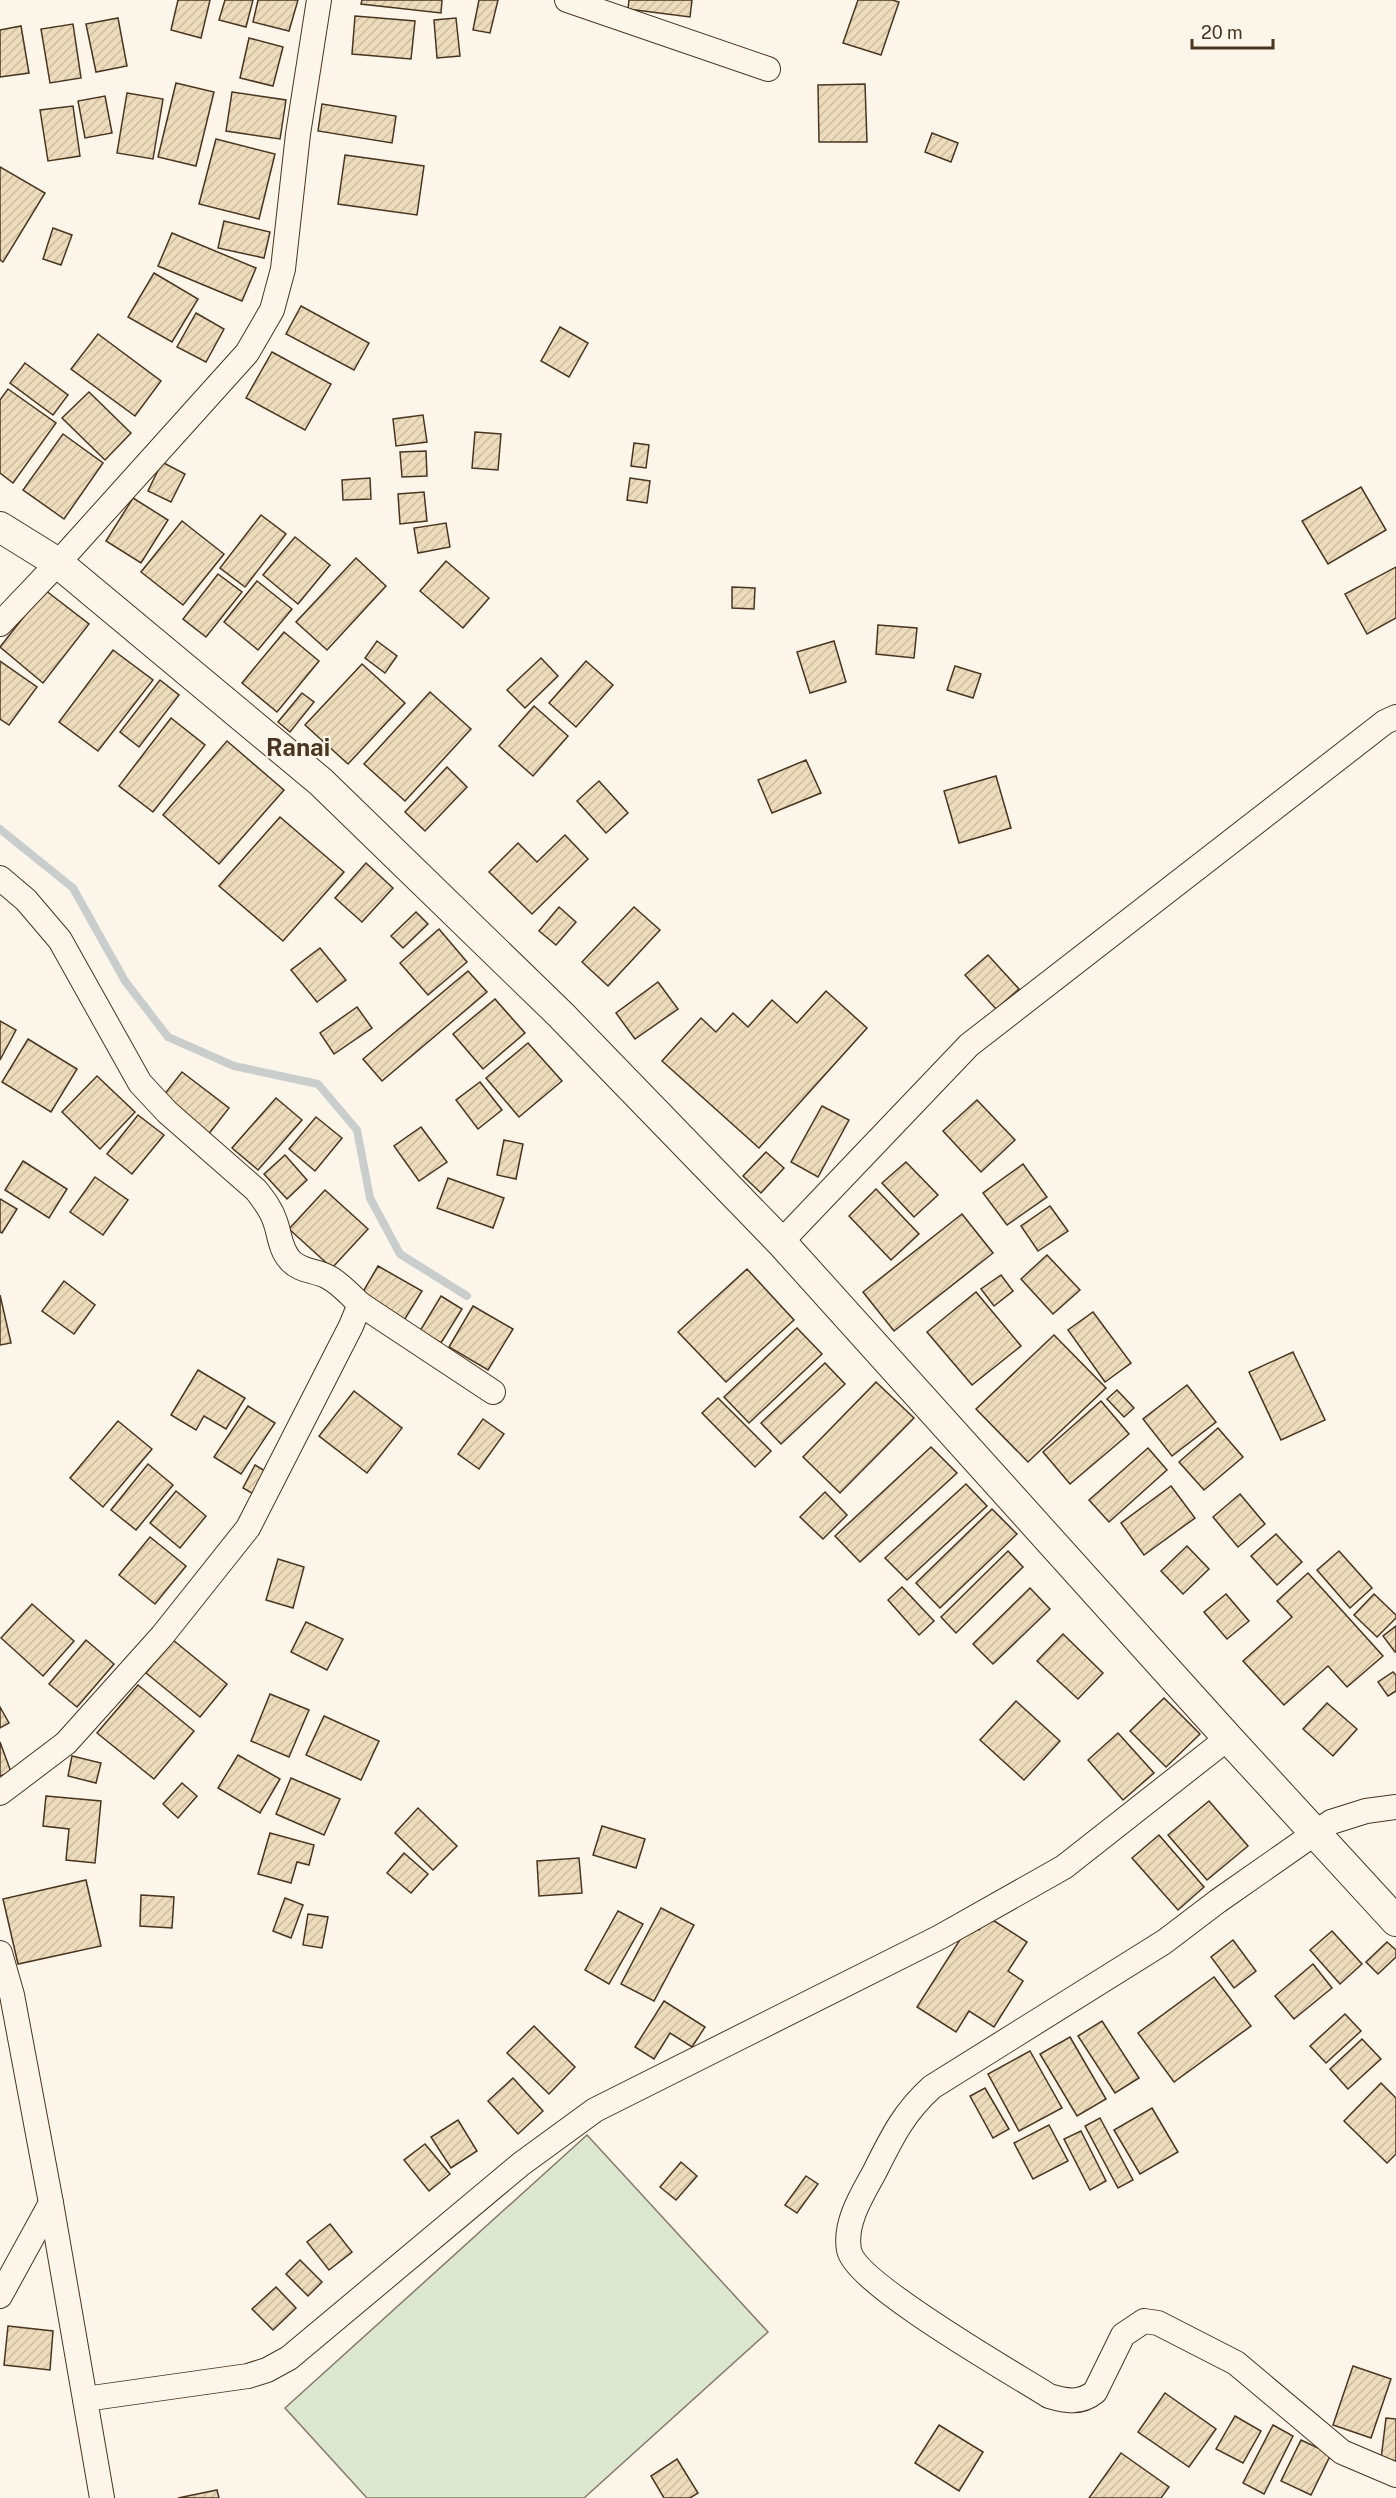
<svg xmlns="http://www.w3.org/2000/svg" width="1396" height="2498" font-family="'Public Sans',sans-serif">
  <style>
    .grass { fill: #dce7d0; stroke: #887966; stroke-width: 1.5 }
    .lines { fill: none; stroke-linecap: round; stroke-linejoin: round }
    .stream { stroke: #c9cecd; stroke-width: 8 }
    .building { fill: url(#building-hatch); stroke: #4a3520; stroke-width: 1.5 }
    .minor-casing { stroke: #4a3520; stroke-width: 26 }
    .tertiary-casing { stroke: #4a3520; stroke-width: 32 }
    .minor { stroke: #fbf6e9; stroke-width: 24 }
    .tertiary { stroke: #fbf6e9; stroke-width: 30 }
    .labels { text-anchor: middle; stroke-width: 4.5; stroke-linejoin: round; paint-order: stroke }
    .district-label { font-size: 24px; font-weight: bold; fill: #4a3520; stroke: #fbf6e9 }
  </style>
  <defs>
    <pattern id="building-hatch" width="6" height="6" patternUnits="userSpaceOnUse" patternTransform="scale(1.5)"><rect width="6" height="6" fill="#ecdcbc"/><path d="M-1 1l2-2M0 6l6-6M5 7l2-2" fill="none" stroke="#ccbda1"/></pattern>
  </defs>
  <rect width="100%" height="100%" fill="#fbf6e9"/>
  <path class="grass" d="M587,2135L768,2332L584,2498H367L285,2408Z"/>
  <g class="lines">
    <path class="stream" d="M0,829L73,888L125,981L168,1037L234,1066L318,1084L357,1130L370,1198L400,1254L467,1296"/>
  </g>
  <g class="building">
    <path d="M178,0H210L201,38L171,30Z"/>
    <path d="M225,0H253L246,27L219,20Z"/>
    <path d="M258,0H298L289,31L253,22Z"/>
    <path d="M362,0H442L441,13L361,4Z"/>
    <path d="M479,0H498L490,33L473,30Z"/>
    <path d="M629,0H692L690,17L628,9Z"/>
    <path d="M858,0H892L899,2L881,55L843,43Z"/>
    <path d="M355,16L415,21L411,59L352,54Z"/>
    <path d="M118,18L127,66L96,72L86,24Z"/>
    <path d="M456,18L460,56L437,58L434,20Z"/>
    <path d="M73,24L81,78L50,83L41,29Z"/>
    <path d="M21,26L29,73L0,77V30Z"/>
    <path d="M249,38L283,47L273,86L240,78Z"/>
    <path d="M176,83L214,92L196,166L158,157Z"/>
    <path d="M865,84L867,142H819L818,85Z"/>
    <path d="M232,92L286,100L280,139L226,131Z"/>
    <path d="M127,93L163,99L153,159L117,153Z"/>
    <path d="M105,96L112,133L85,138L78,101Z"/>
    <path d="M322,104L396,116L392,143L318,131Z"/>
    <path d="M73,106L80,156L48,161L40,110Z"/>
    <path d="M932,133L958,143L951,162L925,152Z"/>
    <path d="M216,139L275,154L259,219L199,204Z"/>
    <path d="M345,155L424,166L417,215L338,204Z"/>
    <path d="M0,167L45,193L3,262L0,260Z"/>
    <path d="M224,221L270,232L264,258L218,248Z"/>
    <path d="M53,228L72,235L61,265L43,259Z"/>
    <path d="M172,233L256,268L242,301L158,266Z"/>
    <path d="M154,273L198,299L172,342L128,317Z"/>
    <path d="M301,306L369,343L354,370L286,334Z"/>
    <path d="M196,313L224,329L206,362L177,347Z"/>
    <path d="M560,327L588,343L569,377L541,361Z"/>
    <path d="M98,334L161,381L135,416L71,369Z"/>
    <path d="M272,352L331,384L305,430L246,398Z"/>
    <path d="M25,363L68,395L53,415L10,383Z"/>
    <path d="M8,389L56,423L13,483L0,473V400Z"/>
    <path d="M89,392L131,433L105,460L62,418Z"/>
    <path d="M423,415L427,442L396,446L393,419Z"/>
    <path d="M475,432L501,434L498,470L472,468Z"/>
    <path d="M63,434L103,463L64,519L23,490Z"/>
    <path d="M634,443L649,445L646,468L631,466Z"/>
    <path d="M426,451L427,476L402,477L400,452Z"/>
    <path d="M162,462L185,474L171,502L148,491Z"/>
    <path d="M370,478L371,499L343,500L342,480Z"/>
    <path d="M630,478L650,481L647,503L627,500Z"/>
    <path d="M1361,487L1386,530L1328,564L1302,521Z"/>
    <path d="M424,492L427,521L400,524L398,494Z"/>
    <path d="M133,498L168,520L141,563L106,541Z"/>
    <path d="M261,515L286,534L245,587L220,568Z"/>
    <path d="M182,521L224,554L183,605L141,572Z"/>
    <path d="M446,523L450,547L418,553L414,528Z"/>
    <path d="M295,537L330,565L298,604L263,575Z"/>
    <path d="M356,558L386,586L327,650L296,622Z"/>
    <path d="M446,561L489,598L463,628L420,591Z"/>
    <path d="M1396,567V618L1367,634L1345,594Z"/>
    <path d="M218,574L242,592L206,637L183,619Z"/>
    <path d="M257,581L292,609L258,650L224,622Z"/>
    <path d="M732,587L755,588L754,609L732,608Z"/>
    <path d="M45,590L89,624L43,683L0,647Z"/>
    <path d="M878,625L917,628L914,658L876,654Z"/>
    <path d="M284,632L319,661L277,712L242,683Z"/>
    <path d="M377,641L397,656L385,673L365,658Z"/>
    <path d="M834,641L846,682L810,693L797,652Z"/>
    <path d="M113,650L153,680L98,751L59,722Z"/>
    <path d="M541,658L558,676L525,708L507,690Z"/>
    <path d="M0,661L37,687L9,725L0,719Z"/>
    <path d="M586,661L613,685L576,727L549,703Z"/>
    <path d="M362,664L405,703L348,764L305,725Z"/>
    <path d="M955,666L981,674L973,698L947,690Z"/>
    <path d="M160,680L179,695L139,747L120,732Z"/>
    <path d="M430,692L471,729L405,801L364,764Z"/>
    <path d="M302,693L314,702L290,732L278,722Z"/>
    <path d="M534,706L568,736L533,776L499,746Z"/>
    <path d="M171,718L205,745L153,812L119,786Z"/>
    <path d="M227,741L284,790L219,864L163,815Z"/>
    <path d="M806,760L821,793L772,813L758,780Z"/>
    <path d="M447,767L467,787L425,831L405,812Z"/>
    <path d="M996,776L1011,828L959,843L944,791Z"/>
    <path d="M599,781L628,813L606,833L577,801Z"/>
    <path d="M280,817L344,872L283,941L219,886Z"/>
    <path d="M565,835L588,859L532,914L489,872L518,843L537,862Z"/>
    <path d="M366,863L393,888L362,922L335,898Z"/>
    <path d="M559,907L576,922L556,945L539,931Z"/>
    <path d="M634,907L660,930L608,986L582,962Z"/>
    <path d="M416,912L428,924L403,948L391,936Z"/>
    <path d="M439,929L467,962L428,995L400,963Z"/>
    <path d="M320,948L346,980L317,1002L291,970Z"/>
    <path d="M988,955L1019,989L996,1009L965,975Z"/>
    <path d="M468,971L487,992L382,1081L363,1059Z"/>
    <path d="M658,982L678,1009L635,1039L616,1013Z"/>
    <path d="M826,991L867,1028L759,1148L662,1061L701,1018L716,1032L733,1013L748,1027L772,1000L797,1023Z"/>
    <path d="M495,999L525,1033L483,1069L453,1034Z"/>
    <path d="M357,1007L372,1028L334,1054L320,1033Z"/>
    <path d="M0,1021L16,1030L0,1060Z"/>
    <path d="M28,1039L77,1069L51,1112L2,1082Z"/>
    <path d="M528,1043L562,1081L519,1117L486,1078Z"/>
    <path d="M182,1072L229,1108L208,1135L160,1100Z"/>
    <path d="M97,1076L135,1112L100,1149L62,1112Z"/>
    <path d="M480,1082L502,1110L478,1129L456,1100Z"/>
    <path d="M276,1098L302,1120L258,1170L232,1148Z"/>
    <path d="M977,1100L1015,1140L981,1172L943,1131Z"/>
    <path d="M822,1106L849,1120L818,1177L791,1162Z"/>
    <path d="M138,1115L164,1135L132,1174L107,1154Z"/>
    <path d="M316,1117L342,1138L315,1171L289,1149Z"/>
    <path d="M421,1127L447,1162L419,1181L394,1146Z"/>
    <path d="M504,1140L523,1144L516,1179L497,1175Z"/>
    <path d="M766,1152L784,1168L761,1193L743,1176Z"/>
    <path d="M285,1155L307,1180L287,1199L264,1174Z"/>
    <path d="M23,1161L67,1189L49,1218L5,1190Z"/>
    <path d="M906,1162L938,1195L914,1217L882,1183Z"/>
    <path d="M1023,1164L1047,1197L1007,1225L983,1193Z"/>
    <path d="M95,1177L128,1200L103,1235L70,1212Z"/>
    <path d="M448,1178L504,1198L493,1228L437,1208Z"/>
    <path d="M876,1189L919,1234L891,1260L849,1216Z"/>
    <path d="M325,1190L368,1229L332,1268L289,1229Z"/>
    <path d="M0,1199L17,1209L2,1233L0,1232Z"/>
    <path d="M1050,1206L1068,1231L1038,1251L1021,1226Z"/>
    <path d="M962,1214L993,1253L894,1331L863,1292Z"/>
    <path d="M1047,1255L1080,1290L1053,1314L1021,1279Z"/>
    <path d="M378,1266L422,1291L403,1322L360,1297Z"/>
    <path d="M747,1269L794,1320L726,1382L678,1332Z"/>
    <path d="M1001,1275L1013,1291L994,1306L981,1289Z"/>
    <path d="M64,1281L95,1305L74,1334L42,1311Z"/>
    <path d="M976,1292L1021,1346L972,1385L927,1332Z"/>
    <path d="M0,1295L11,1343L0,1345Z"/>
    <path d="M441,1296L462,1309L441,1343L420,1331Z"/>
    <path d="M473,1306L513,1329L488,1370L449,1347Z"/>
    <path d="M1093,1312L1131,1363L1105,1382L1068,1330Z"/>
    <path d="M797,1328L822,1354L749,1423L724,1397Z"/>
    <path d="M1054,1335L1106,1388L1028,1462L976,1409Z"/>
    <path d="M1293,1352L1325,1420L1281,1440L1249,1372Z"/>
    <path d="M825,1363L845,1384L781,1444L761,1423Z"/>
    <path d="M198,1370L245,1398L226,1429L204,1416L196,1430L171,1415Z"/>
    <path d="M876,1382L914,1418L840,1493L803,1457Z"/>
    <path d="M1187,1385L1216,1422L1172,1456L1143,1419Z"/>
    <path d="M1117,1390L1134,1408L1124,1417L1107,1399Z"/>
    <path d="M354,1391L402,1428L367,1473L319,1436Z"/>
    <path d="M718,1398L771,1451L755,1467L702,1413Z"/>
    <path d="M1101,1401L1129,1434L1070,1484L1043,1452Z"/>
    <path d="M248,1406L275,1423L241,1474L214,1457Z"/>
    <path d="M483,1419L504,1434L479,1469L458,1454Z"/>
    <path d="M118,1421L152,1449L103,1507L70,1478Z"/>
    <path d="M1218,1428L1243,1457L1204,1490L1179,1462Z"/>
    <path d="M931,1447L957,1473L860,1562L835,1536Z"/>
    <path d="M1148,1448L1167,1470L1109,1522L1089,1500Z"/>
    <path d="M148,1464L173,1485L136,1530L111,1510Z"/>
    <path d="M255,1465L270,1474L257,1496L243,1488Z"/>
    <path d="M966,1484L987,1506L907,1580L885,1558Z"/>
    <path d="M1171,1486L1195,1518L1144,1555L1121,1523Z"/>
    <path d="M176,1491L206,1516L180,1548L150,1523Z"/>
    <path d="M825,1492L847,1515L823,1539L800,1517Z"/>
    <path d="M1240,1494L1265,1524L1238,1547L1213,1517Z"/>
    <path d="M992,1509L1017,1534L940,1608L916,1583Z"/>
    <path d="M1276,1534L1302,1562L1277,1585L1251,1556Z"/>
    <path d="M150,1537L186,1566L155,1604L119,1575Z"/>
    <path d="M1187,1546L1209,1569L1183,1594L1161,1571Z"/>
    <path d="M1008,1551L1023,1567L956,1633L941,1617Z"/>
    <path d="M1339,1551L1372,1588L1350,1608L1317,1570Z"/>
    <path d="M278,1559L304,1567L293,1608L266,1600Z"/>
    <path d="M1308,1573L1383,1656L1347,1687L1328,1666L1284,1705L1243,1661L1292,1617L1277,1601Z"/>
    <path d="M902,1587L934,1621L919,1635L888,1600Z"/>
    <path d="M1030,1588L1050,1609L993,1664L973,1644Z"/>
    <path d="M1226,1594L1249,1621L1227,1639L1204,1612Z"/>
    <path d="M1374,1594L1396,1615V1618L1377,1637L1354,1615Z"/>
    <path d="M32,1604L74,1641L43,1676L1,1638Z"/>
    <path d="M306,1622L343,1639L327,1670L291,1652Z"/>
    <path d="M1396,1626V1652H1395L1383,1636Z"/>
    <path d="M1063,1634L1103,1673L1078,1699L1037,1661Z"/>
    <path d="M86,1640L114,1664L77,1707L49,1684Z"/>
    <path d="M173,1640L227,1684L200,1717L146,1673Z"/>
    <path d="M1393,1672L1396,1675V1691L1388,1696L1378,1682Z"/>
    <path d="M138,1685L194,1731L154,1779L97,1733Z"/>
    <path d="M270,1694L309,1710L289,1757L251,1741Z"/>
    <path d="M1164,1698L1200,1734L1166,1767L1130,1731Z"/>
    <path d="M1016,1701L1060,1741L1024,1780L980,1740Z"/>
    <path d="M1327,1703L1357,1729L1333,1756L1303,1729Z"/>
    <path d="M0,1707L9,1723L0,1728Z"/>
    <path d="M324,1716L379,1741L361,1780L306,1755Z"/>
    <path d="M1118,1733L1154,1773L1123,1800L1088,1760Z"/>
    <path d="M0,1742L11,1772L0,1776Z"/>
    <path d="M238,1755L280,1779L260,1813L218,1788Z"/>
    <path d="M72,1756L101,1763L96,1783L68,1776Z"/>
    <path d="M291,1778L340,1799L324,1835L276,1814Z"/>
    <path d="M182,1783L197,1796L178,1818L163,1804Z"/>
    <path d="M46,1796L101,1801L95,1863L66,1860L69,1829L43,1826Z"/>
    <path d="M1209,1801L1248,1846L1207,1880L1168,1835Z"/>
    <path d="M418,1808L457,1846L433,1870L395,1833Z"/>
    <path d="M602,1826L645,1839L636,1868L593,1855Z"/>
    <path d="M270,1833L314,1845L309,1865L297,1862L291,1883L258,1874Z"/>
    <path d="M1159,1835L1204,1887L1178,1910L1132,1858Z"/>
    <path d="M404,1853L428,1874L411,1893L387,1873Z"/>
    <path d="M579,1858L582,1893L539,1896L537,1861Z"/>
    <path d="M86,1880L101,1946L18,1964L3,1899Z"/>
    <path d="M141,1895L174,1897L172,1928L140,1926Z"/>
    <path d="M285,1898L303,1905L291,1938L273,1931Z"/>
    <path d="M661,1908L694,1925L654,2001L621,1984Z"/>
    <path d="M618,1911L643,1924L609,1984L585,1970Z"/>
    <path d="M308,1914L328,1917L322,1948L303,1945Z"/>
    <path d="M988,1917L1027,1942L1008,1971L1023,1981L994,2027L969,2011L956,2032L917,2007L970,1924L979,1930Z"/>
    <path d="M1332,1931L1362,1964L1340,1984L1310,1950Z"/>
    <path d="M1233,1940L1256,1971L1234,1988L1211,1957Z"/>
    <path d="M1387,1942L1396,1950V1957L1378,1974L1366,1962Z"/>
    <path d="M1313,1964L1332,1988L1294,2019L1275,1996Z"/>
    <path d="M1214,1977L1251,2026L1174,2082L1138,2033Z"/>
    <path d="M664,2001L705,2027L692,2047L670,2033L654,2059L635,2047Z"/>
    <path d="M1345,2014L1361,2031L1326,2063L1310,2046Z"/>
    <path d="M1102,2021L1139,2078L1115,2093L1078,2036Z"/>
    <path d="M534,2026L575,2067L549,2094L507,2053Z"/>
    <path d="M1070,2037L1106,2099L1077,2116L1040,2054Z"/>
    <path d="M1362,2039L1381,2059L1348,2089L1330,2069Z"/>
    <path d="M1030,2051L1062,2108L1019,2131L988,2074Z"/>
    <path d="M513,2078L543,2111L518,2134L488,2101Z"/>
    <path d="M1381,2083L1396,2098V2154L1387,2163L1344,2121Z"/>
    <path d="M985,2088L1009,2129L993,2138L970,2096Z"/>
    <path d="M1152,2108L1178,2152L1140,2174L1114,2130Z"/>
    <path d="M1100,2118L1133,2180L1118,2188L1085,2126Z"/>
    <path d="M458,2120L477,2151L451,2168L431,2137Z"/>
    <path d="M1049,2125L1068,2161L1033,2179L1014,2143Z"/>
    <path d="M1081,2131L1106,2181L1090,2190L1064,2139Z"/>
    <path d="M425,2144L450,2174L429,2191L404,2160Z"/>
    <path d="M681,2162L697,2176L676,2200L660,2187Z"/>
    <path d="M806,2176L818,2184L797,2213L785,2205Z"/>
    <path d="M330,2224L352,2252L329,2270L307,2242Z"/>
    <path d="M300,2260L322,2282L308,2296L286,2274Z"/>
    <path d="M276,2287L296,2308L273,2330L252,2309Z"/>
    <path d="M8,2326L53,2331L50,2370L4,2365Z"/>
    <path d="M1353,2366L1391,2379L1371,2438L1333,2425Z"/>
    <path d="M1165,2393L1216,2429L1189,2467L1138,2432Z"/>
    <path d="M1235,2416L1261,2431L1243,2463L1216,2449Z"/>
    <path d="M1386,2418L1396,2419V2461L1381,2459Z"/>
    <path d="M939,2425L983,2452L959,2491L915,2463Z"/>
    <path d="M1273,2425L1293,2436L1264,2494L1243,2483Z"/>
    <path d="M1301,2440L1331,2454L1311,2495L1281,2481Z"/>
    <path d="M1121,2453L1169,2487L1161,2498H1089Z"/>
    <path d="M677,2459L698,2493L690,2498H664L651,2476Z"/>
    <path d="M217,2490L219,2498H178Z"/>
  </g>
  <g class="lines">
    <g class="minor-casing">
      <g id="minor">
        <path d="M567,0L768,69"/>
        <path d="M0,624L58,563L247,353L272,310L283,269L298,134L319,0"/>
        <path d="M0,878L26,900L60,940L140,1083L167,1112L256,1190C264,1200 271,1209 275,1221C280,1235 280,1249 290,1260C300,1272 316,1270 328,1277C340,1283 350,1295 360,1304L351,1326L248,1528L162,1636L66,1743L0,1793"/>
        <path d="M781,1242L969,1045L1385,722L1396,717"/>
        <path d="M360,1304L493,1392"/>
        <path d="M1396,1807L1366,1811L1331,1822L1218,1901L1164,1942L932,2087C903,2113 891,2139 874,2173C862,2195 844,2223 849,2250C856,2284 1013,2373 1049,2396C1066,2401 1080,2404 1095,2392L1123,2335L1144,2321L1158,2323L1236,2363L1342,2452L1396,2475"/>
        <path d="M0,1953L12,1995L51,2203L102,2498"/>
        <path d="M0,2296L51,2203"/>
        <path d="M85,2399L248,2376L267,2370L289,2358L521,2164L595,2110L940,1937L1064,1867L1228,1738"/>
      </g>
    </g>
    <g class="tertiary-casing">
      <path id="tertiary" d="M0,527L58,563L321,782L561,1015L781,1242L1228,1738L1396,1921"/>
    </g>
    <use href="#minor" class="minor"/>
    <use href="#tertiary" class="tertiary"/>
  </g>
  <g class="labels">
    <g class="district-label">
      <text x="298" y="756">Ranai</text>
    </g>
  </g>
  <path d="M1192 39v9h81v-9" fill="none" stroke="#4a3520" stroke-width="3"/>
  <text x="1201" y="39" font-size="18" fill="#4a3520" stroke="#fbf6e9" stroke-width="4.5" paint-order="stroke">20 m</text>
</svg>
